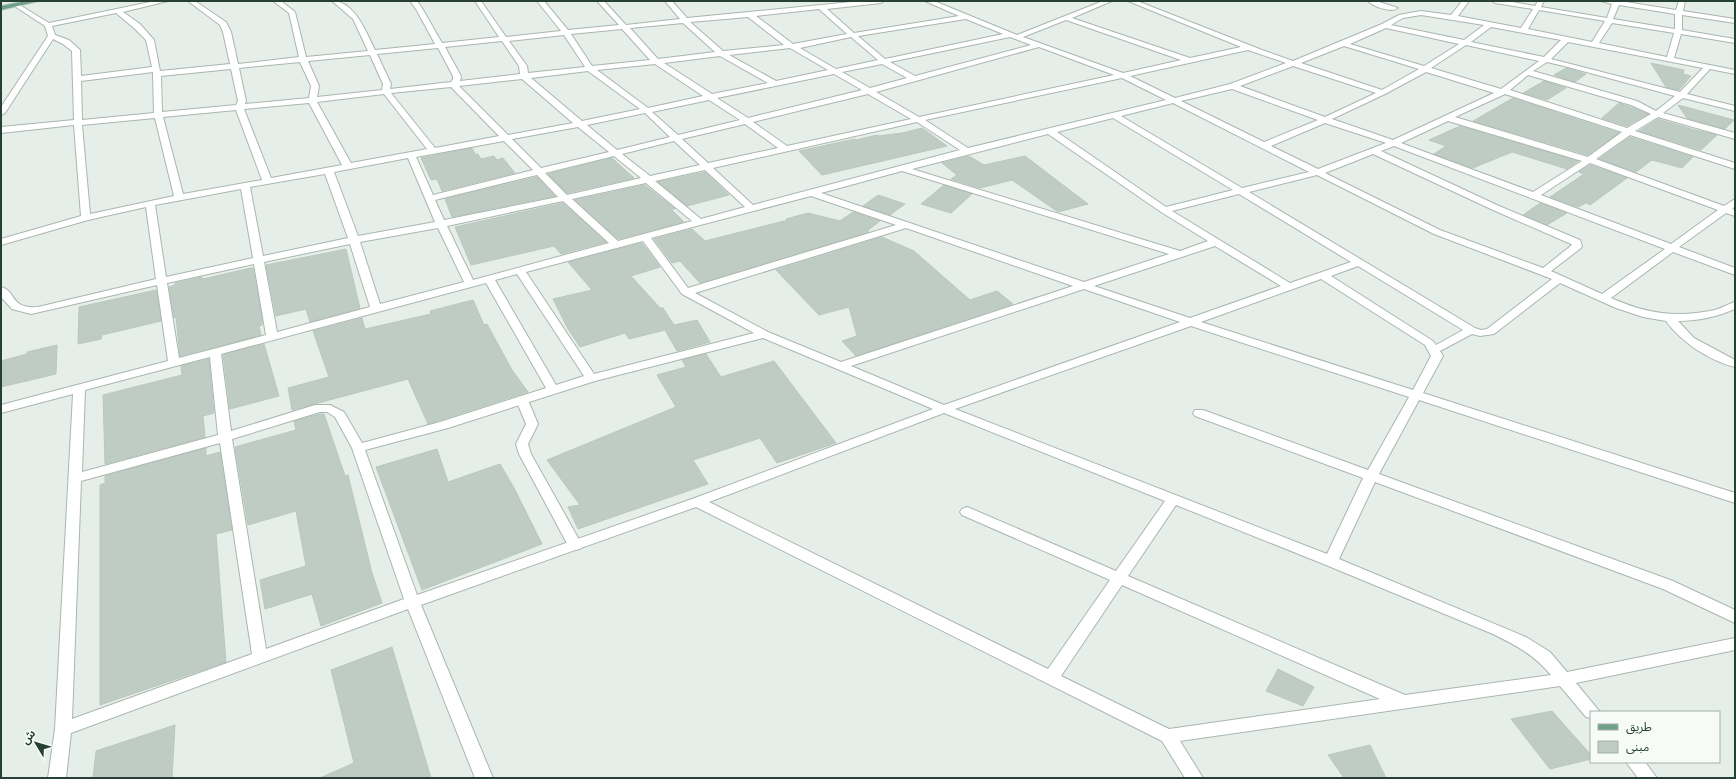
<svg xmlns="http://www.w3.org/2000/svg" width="1736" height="779" font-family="Montserrat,'Noto Sans Arabic',sans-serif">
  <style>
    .building { fill: #bfccc4; stroke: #b9c8be }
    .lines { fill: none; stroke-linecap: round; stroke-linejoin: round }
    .lane-casing { stroke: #a9b6af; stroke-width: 2 }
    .street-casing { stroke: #a9b6af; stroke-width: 2 }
    .primary-casing { stroke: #c2cac6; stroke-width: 2 }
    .lane { fill: #fff; fill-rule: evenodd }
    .street { fill: #fff; fill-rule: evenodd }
    .primary { fill: #6da288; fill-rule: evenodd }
  </style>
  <rect width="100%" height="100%" fill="#e6eee9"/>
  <g class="building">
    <path d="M1651,63L1684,70L1683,74L1691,76L1679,90L1666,87Z"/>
    <path d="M1566,68L1586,74L1575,82L1554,75Z"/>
    <path d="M1544,81L1566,88L1547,100L1523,93Z"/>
    <path d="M1513,98L1619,133L1588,155L1473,121Z"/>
    <path d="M1619,103L1633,108L1648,114L1627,126L1602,118Z"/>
    <path d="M1678,105L1734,120L1725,129L1687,118Z"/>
    <path d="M1658,119L1695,130L1717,135L1701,150L1639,131Z"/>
    <path d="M1460,126L1578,161L1567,169L1512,152L1473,168L1434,154L1446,146L1429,140Z"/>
    <path d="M922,128L947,146L822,175L799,151L855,139L856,140L877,135L878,136L902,133Z"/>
    <path d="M1630,137L1693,157L1682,168L1652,160L1636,172L1599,159Z"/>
    <path d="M472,148L475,154H478L481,159L494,156L497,160L503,158L515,173L442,191L437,179L431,180L421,158Z"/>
    <path d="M969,156L984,165L1025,156L1088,204L1058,212L1012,180L980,188L951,179L957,175L942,163Z"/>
    <path d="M612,158L634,178L567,193L548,174Z"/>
    <path d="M1590,165L1627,178L1590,205L1586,203L1578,207L1550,197L1584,174L1579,172Z"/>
    <path d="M705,172L729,195L687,206L658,182Z"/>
    <path d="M537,177L555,196L452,217L445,199Z"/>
    <path d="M645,185L675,209H671L684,222L618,239L575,200Z"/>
    <path d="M944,185L972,194L951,213L921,204Z"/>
    <path d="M878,195L905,204L890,215L863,206Z"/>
    <path d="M563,203L606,242L561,254L554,246L471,265L455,227Z"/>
    <path d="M1540,203L1567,213L1547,225L1523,215Z"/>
    <path d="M853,212L880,221L867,231L869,232L700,283L680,261L672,263L654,239L692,229L705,241L788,220L786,219L808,213L840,221Z"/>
    <path d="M882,237L914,251L970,300L997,291L1013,304L856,356L842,341L857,336L849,307L819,315L776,270Z"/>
    <path d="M642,243L660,267L631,276L660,308H663L674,325L697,320L710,342L677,351L665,330L629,339L625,333L580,347L568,329L553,299L592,290L568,262Z"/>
    <path d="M346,249L360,308L310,322L306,309L276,316L266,265Z"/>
    <path d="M251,268H253L262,319V325L259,326L261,335L180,356L176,317L174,318L169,287L175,285V283L202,277L203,279Z"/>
    <path d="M156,290L161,321L102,335L101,339L78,344L79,307Z"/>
    <path d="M473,300L484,325L487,324L512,370L528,392L428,424L408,379L292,410L288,388L329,377L313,331L362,318L365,329L431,314L430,311Z"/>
    <path d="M264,344L279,396L230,409L223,355Z"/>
    <path d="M57,345L56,374L1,387V361L27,354V352Z"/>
    <path d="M706,354L721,377L774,361L836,443L777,463L760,438L693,460L708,484L578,529L568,507L580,505L547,460L676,407L657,375L686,367L682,360Z"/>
    <path d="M209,359L214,413L203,416L205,437L105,464L103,395L182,375L181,366Z"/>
    <path d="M320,414H324L345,476L348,475L372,573L382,603L321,626L312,594L265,609L260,580L306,566L296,511L248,525L235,447L296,430L294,421Z"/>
    <path d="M206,448V456L220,452L232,530L216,534L226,662L100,705V485L105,483V476Z"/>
    <path d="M437,449L448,482L500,464L513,486L542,544L422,590L376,467Z"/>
    <path d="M392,647L431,778H320L354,763L331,670Z"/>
    <path d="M1278,669L1314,687L1303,706L1266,691Z"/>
    <path d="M1552,711L1591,755V759L1550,769L1511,719Z"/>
    <path d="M175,725L172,778H93L96,751Z"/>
    <path d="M1370,745L1386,778H1344L1328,755Z"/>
  </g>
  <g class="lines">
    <g class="lane-casing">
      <path id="lane" d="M522,396L526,397L528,400L538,424L528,444L531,454L582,545L580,549L575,550L570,549L519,454L516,444L526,424L516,400L518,397Z"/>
    </g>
    <g class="street-casing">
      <g id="street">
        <path d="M155,1H168L123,12L140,24L154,40L160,71L230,64L223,32L220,25L188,1H195L226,22L231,32L238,64L299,57L289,13L273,1H281L295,12L306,57L368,51L353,19L332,1C355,1 366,32 375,50L435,44L416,9L410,1H417L422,8L442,43L499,37L475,1H481L506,37L561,31L537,1H544L568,30L619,25L597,1H604L626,25L680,19L665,1H672L687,18L861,1H884L881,3L827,9L854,33L959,16L925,1H934L1017,35L1103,1H1112L1072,18L1190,58L1241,47L1128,1H1137L1262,50L1293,61L1382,24L1399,15L1421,11L1451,15L1462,1H1469L1458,16L1521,28L1533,9L1495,3L1492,1H1507L1535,6L1538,1H1544L1541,7L1607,18L1612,4L1601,1H1620L1676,10L1679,1H1685L1683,11L1735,19V23L1682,15V30L1735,39V43L1681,34L1674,58L1735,70V74L1710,69L1687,94L1735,106V111L1683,98L1663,113L1735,133V139L1658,117L1635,131L1735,163V169L1630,135L1596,159L1724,206L1735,199V206L1732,209L1735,210V216L1726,213L1679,247L1735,268V275L1673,252L1611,298C1647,314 1676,318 1715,310C1722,308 1728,304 1735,302V309C1717,317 1697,321 1678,321L1694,338L1735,360V367C1710,361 1681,342 1666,321L1643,317L1616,308L1560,283L1494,334L1480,336L1472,334L1440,351L1443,356L1423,393L1735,493V503L1419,400L1379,474L1673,581L1735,610V623L1663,589L1375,482L1339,559L1526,637L1550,652L1567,672L1735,638V650L1576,683L1600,712H1591V718L1586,717L1560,686L1180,741L1203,778H1185L1162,741L696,507L421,605L493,778H475L408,609L71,733L66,778H48L55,729L73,394L1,413V405L168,361L157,285L31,314L12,309L1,297V287C17,291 9,309 38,307L156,279L146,207L88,220L1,245V239L81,216L74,125L1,133V127L74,120L72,51L63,44L53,39L5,113L1,115V107L48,36L45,26L13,5L18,4L49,23ZM1619,5L1675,14V29L1613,19ZM819,9L847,34L793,44L756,16ZM1539,10L1605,21L1592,42L1528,29ZM116,13L134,28L146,40L152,67L81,76L80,50L69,40L55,35L52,26ZM1421,15L1484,25L1464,40L1391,25L1403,18ZM748,17L784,45L723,51L690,22ZM966,19L1003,34L885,59L858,36ZM1066,20L1181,60L1123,73L1023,37ZM683,23L715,52L658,59L630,28ZM1612,23L1674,33L1667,57L1599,43ZM1491,27L1561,40L1544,57L1471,42ZM1386,28L1459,44L1424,66L1350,44ZM622,29L650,60L592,66L571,34ZM564,35L585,67L528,73L527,66L509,41ZM851,37L878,60L836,69L800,48ZM1010,37L1031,45L915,76L890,62ZM502,41L519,66L520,74L460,81L461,76L445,47ZM1568,42L1703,68L1680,92L1551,59ZM1466,45L1539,61L1501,89L1431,68ZM1344,46L1419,69L1382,90L1301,63ZM1039,47L1114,75L919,117L876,92ZM438,48L453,76V79L451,82L390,89L391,84L377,54ZM790,48L828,70L776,81L729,55ZM1248,50L1286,63L1230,84L1175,98L1130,76ZM370,55L383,84L382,90L317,97L319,86L308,61ZM720,56L768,83L712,94L664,63ZM300,62L311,86L309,98L245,104L246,101L239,68ZM1547,62L1564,66L1675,96L1656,111L1637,101L1533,71ZM655,64L703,96L648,108L597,70ZM882,64L907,78L870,88L842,72ZM1293,66L1376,93L1325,117L1240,86ZM231,69L238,101L236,105L162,112L161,76ZM588,71L640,109L582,121L531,78ZM153,72L154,113L82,120L81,81ZM1426,72L1494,93L1393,140L1332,119L1385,94ZM834,74L862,90L748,118L717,98ZM1528,75L1631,105L1651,114L1627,128L1510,90ZM1122,78L1166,100L968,148L925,120ZM522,79L573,123L508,135L459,86ZM451,87L499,136L435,148L391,93ZM1232,89L1318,120L1264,142L1181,101ZM384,94L427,149L351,163L317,102ZM868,94L911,119L787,146L753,122ZM1505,94L1622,132L1588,157L1455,117ZM709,100L740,120L678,135L652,112ZM309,103L342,165L271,178L244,109ZM1173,103L1309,172L1242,188L1121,116ZM236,110L262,180L183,194L163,117ZM645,113L670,137L617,150L587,125ZM155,118L174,196L90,214L82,125ZM1113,118L1233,190L1166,207L1057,132ZM1448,121L1582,161L1533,192L1401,143ZM917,122L960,150L753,205L713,168ZM1325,123L1386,143L1318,169L1271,146ZM745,124L778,148L708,163L682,139ZM578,127L609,152L541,168L512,139ZM1048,134L1161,212L1208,241L1180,251L912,169ZM504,141L533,170L433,195L416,157ZM674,141L700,165L650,176L622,154ZM1394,146L1665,249L1602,294L1551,271L1581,248L1582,246L1580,240L1499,206L1381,151ZM1373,154L1493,210L1571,244L1572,245L1543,268L1440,230L1325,173ZM614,156L641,178L567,195L545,173ZM408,158L435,222L358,236L334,172ZM1590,163L1718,210L1671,244L1541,195ZM705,170L745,207L701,219L655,181ZM902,171L1169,254L1084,282L821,193ZM325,174L348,238L263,256L250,187ZM537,175L558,197L444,220L435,200ZM1317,175L1434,234L1552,279L1487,329L1481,330L1475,328L1249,192ZM646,183L692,221L618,241L572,199ZM241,189L253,258L166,277L155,205ZM1239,194L1351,262L1290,283L1172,211ZM811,196L896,225L688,288L651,238ZM563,201L609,243L473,280L447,226ZM438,228L464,282L380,304L360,242ZM906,228L1073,286L841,362L768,332L695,293ZM643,241L682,294L754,333L594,374L526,272ZM350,244L370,307L277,332L264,262ZM1215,246L1281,286L1190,318L1094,286ZM254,264L266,335L179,358L167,283ZM1358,266L1463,330L1436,345L1433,341L1331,276ZM517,274L584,376L556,385L495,280ZM1321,279L1425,345L1431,356L1413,390L1201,322ZM486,283L546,388L440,422L362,443L344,412L330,405H315L231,431L221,354ZM1084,289L1180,322L944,405L851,366ZM1191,326L1409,397L1368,470L1203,410H1195L1193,413L1195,416L1363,478L1327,554L955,409ZM763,338L933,409L692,499L417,595L365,450L448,428L595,381ZM210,357L218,435L82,472L85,390ZM320,412H327L335,417L352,448L404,599L266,649L232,439ZM944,413L1165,501L1116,571L972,509L967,507L962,509L960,512L962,515L1110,580L1048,669L709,502ZM220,443L252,654L72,719L81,481ZM1176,505L1326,565L1493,634C1517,646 1533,654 1551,675L1405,695L1128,576ZM1122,585L1380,699L1169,729L1061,676Z"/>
        <path d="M1368,1H1376L1398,8C1391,13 1374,7 1368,1Z"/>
        <path d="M1626,762H1645L1657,778H1638Z"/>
      </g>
    </g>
    <g class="primary-casing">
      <path id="primary" d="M26,1H39L1,10V6Z"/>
    </g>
    <use href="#lane" class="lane"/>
    <use href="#street" class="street"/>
    <use href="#primary" class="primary"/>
  </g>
  <rect width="1736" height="779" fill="none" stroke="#264033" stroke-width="4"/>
  <rect x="1590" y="711" width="130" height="52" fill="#f7fbf8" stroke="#a3b0a9"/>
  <rect x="1598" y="724" width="20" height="6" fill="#6da288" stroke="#a3b0a9"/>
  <text x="1626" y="731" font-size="12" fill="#264033">طريق</text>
  <rect x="1598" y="741" width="20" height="12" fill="#bfccc4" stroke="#a3b0a9"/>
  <text x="1626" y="751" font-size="12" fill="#264033">مبنى</text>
  <g transform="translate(36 743) rotate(308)" stroke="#f7fbf8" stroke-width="3" paint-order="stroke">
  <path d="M0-3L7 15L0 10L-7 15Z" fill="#264033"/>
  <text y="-6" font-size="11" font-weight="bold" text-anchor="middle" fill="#264033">ش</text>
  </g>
</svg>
